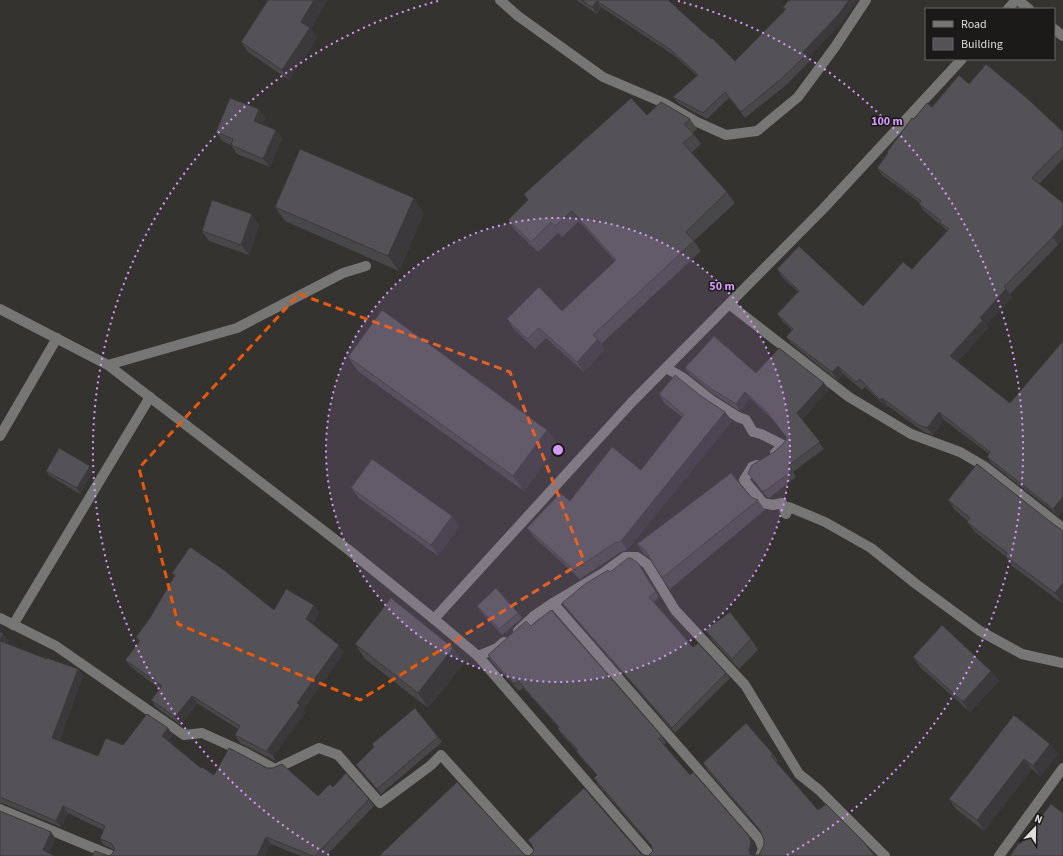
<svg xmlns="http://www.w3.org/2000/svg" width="1063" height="856" font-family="'Source Sans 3',sans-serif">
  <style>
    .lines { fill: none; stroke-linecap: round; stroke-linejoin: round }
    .minor { stroke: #767674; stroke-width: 10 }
    .wall { fill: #48474a }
    .shaded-wall { fill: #3b393c }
    .building { fill: #545256; stroke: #3b393c }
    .marked { fill: none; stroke: #e8590c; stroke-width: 3; stroke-dasharray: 8 5; stroke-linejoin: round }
    .ring { fill: none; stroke: #d59cfb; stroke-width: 2; stroke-dasharray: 2 4 }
    .centre { fill: #d59cfb; stroke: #1b1a19; stroke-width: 2 }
    .ring-label { font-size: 12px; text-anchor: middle; font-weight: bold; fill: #d59cfb; stroke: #1b1a19; stroke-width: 3; stroke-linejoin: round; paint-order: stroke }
  </style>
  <rect width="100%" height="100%" fill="#34332f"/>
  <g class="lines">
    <g class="minor">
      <path d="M500,0L518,16L603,77L664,103L697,122L726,135L757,131L798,97L835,47L866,0"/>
      <path d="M1018,0L1029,9"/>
      <path d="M1008,9L1016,0"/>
      <path d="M1054,29L1063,36"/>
      <path d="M729,304L849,397L911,434L960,452L984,466L1063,528"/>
      <path d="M0,309L108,365L350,551L434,619L478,656L651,856"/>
      <path d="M108,365L237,328L343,273L366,266"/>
      <path d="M666,368L682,377L711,400L738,417L746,420L753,432L761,434L783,445L775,453"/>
      <path d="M0,436L57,338"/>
      <path d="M757,465L752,467L744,480L763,503L773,505L782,503L786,514L789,507L825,522L871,548L916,584L980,631L1022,654L1063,663"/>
      <path d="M553,603L759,839L763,849L760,856"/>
      <path d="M0,618L56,646L184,735L202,733L244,752L275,769L319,748L338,755L380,803L430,766L441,755L532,856"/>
      <path d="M434,619L631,403L823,209L962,59"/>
      <path d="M13,625L150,397"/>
      <path d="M518,631L534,616L553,603L603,573L625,557H637L647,564L675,610L745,685L799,774L819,790L885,856"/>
      <path d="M478,656L497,648L504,642"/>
      <path d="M0,809L113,856"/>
      <path d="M999,856L1063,768"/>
    </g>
  </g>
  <g class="wall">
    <path d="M267,0H327L311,29L317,38L289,80L248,52L241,42L268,1Z"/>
    <path d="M576,0H668L711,39L735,61L785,10L783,7L843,21L808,58L810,61L785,86L745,118L729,98L707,119L678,103L673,97L697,76L675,56L601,7L597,14Z"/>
    <path d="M969,84L1063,132V159L1039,184L1058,245L1010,294L1012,297L986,325L988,328L957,362L1010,403L1063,341V511L1059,516L992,464L987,457L989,454L944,420L933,435L924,432L888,406L886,407L865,387L862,390L843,374L837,380L792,344L786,337L792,330L783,322L777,314L798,292L782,277L777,269L863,306L912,269L947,231L942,226L924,211L919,204L920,203L882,175L877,168L888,153L887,152L914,119Z"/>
    <path d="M259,109L265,118L262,124L276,130L282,138L270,167L237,154L231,145L222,141L216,132Z"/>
    <path d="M647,115L690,119L697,129L693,133L701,144L691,153L727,192L735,203L694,241L701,251L601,344L605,349L584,372L546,338L535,349L514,329L507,319L562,311L615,261L579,221L562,237L558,233L538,252L515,230L508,220L528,200L524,194Z"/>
    <path d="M275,207L424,213L399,271L285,221Z"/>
    <path d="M259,225L249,255L209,241L202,231Z"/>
    <path d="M348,357L547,430L558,445L524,491L358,371Z"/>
    <path d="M685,368L756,373L829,390L802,419L824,449L793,472L796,477L769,498L767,497L748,473L783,444L787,438L771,418L750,398L740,411L715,395L690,375Z"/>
    <path d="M659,394L701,396L725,412L732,421L627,550L621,552L580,579L534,537L527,528L570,501L641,470L682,417L665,404Z"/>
    <path d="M977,464L1063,604L1012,566L1006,557L975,532L967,522L968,521L955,510L948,500Z"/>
    <path d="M46,471H93L80,494L50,476Z"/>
    <path d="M351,488L459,526L438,556L359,498Z"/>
    <path d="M751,497L758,500L765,510L670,589L662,578L651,559L644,554L637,544Z"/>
    <path d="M642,569L659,597L654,602L693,647L726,673L730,678L675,733L566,608L562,603L610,572Z"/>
    <path d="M172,573L274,610L314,605L319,613L313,624L344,652L303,710L305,713L273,756L276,761L240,743L235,735L238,729L197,703L181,725L157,708L151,700L160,689L131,667L125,660L139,642L136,637L150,618L174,576Z"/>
    <path d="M477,606L518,613L522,618L502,635L480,611Z"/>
    <path d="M551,610L662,736L666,743L664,745L690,775L693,772L749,836L753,842L756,849L754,855H759L764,845V840L761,832L707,770L703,763L746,723L773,754L778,761L776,762L818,810L826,804L861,839L875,856H379L457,782L525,855L529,856L534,851L533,847L528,840L584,788L641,854L648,856L653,851L652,847L598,785L594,778L597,775L581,758L577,751L562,735L558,729L559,728L523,688L519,691L492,662L488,655L526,621L531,626Z"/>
    <path d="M705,630L751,639L758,650L739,669L712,640Z"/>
    <path d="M0,632L8,640L7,644L47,659L78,669L83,676L59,741L98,756L123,745L168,728L173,735L168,741L201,768L214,775L318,796L333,787L369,799L374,806L326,856H301L271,844L265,856H92H109L112,854L114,850L104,845L100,839L103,830L68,813L61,827L2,803H0Z"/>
    <path d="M355,644L453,648L464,663L428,708L365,659Z"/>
    <path d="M913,657L991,671L999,681L970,712L920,667Z"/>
    <path d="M438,737L442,742L381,794L360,770L356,765Z"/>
    <path d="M1050,744L1058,754L1040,776L1032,769L984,831L956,809L949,799Z"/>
  </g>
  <g class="shaded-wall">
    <path d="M314,0H327L311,29L317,38L289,80L282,70L301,22Z"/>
    <path d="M849,0H858L843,21L808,58L803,52Z"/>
    <path d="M597,1L601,7L597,14L592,7Z"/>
    <path d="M259,109L265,118L260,130L254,121Z"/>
    <path d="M276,130L282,138L270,167L263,159Z"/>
    <path d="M414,198L424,213L399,271L388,256Z"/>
    <path d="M252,214L259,225L249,255L241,245Z"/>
    <path d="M1063,225V239L1058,245L1053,237Z"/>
    <path d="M1006,289L1012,297L986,325L988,328L955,364L950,356L980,318Z"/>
    <path d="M598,339L605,349L584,372L577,362Z"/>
    <path d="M838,366L843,374L837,380L832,372Z"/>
    <path d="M824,383L829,390L802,420L797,413Z"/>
    <path d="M745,392L750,398L740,411L736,404Z"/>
    <path d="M882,398L888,406L886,407L880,400Z"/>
    <path d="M725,412L732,421L627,550L621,541Z"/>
    <path d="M939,412L944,420L933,435L927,428Z"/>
    <path d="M547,430L558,445L524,491L513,476Z"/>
    <path d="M90,466L93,471L80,494L77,488Z"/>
    <path d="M1063,497V511L1059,516L1053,509Z"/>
    <path d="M452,516L459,526L438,556L431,545Z"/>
    <path d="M1063,583V604L1055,593Z"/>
    <path d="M314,605L319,613L311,627L306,619Z"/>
    <path d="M3,633L8,640L5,648L0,642Z"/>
    <path d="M339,645L344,652L303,710L305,713L273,756L267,750L297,703Z"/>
    <path d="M453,648L464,663L428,708L418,693Z"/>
    <path d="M78,669L83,676L57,745L52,738Z"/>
    <path d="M991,671L999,681L970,712L963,702Z"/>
    <path d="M192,696L197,703L181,725L175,717Z"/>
    <path d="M168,728L173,735L167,743L162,736Z"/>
    <path d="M1050,744L1058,754L1040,776L1033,766Z"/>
    <path d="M1024,759L1032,769L984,831L977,820Z"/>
    <path d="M63,806L68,813L61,827L56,821Z"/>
    <path d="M51,832L56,839L48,856L43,850Z"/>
    <path d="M749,836L753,842L756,849L754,856L750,854L749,850Z"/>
    <path d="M266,837L271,844L265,856H257Z"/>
  </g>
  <g class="building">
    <path d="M268,0H314L301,22L310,28L282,70L241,42Z"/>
    <path d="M581,0H668L711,39L712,38L735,61L786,9L783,7L789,0H849L839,14L803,52L806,55L781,79L741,112L725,92L703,113L673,97L698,75L671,50L597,1L592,7Z"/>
    <path d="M986,64L1028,99L1063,132V146L1032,178L1063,203V225L1053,237L1004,287L1006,289L980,318L983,320L950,356L1010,403L1063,341V497L1053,509L987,457L990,452L939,412L927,428L919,425L882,398L880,400L860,379L856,382L838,366L832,372L786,337L793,329L777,314L799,291L777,269L799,246L863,306L903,262L912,269L949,229L940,223L941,221L919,204L921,201L877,168L888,153L887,152L912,118L914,119L927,103L932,107L959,75L969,84Z"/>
    <path d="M230,98L259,109L254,121L276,130L263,159L231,145L233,139L216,132Z"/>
    <path d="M631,98L647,115L661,102L690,119L684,124L694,134L683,143L727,192L686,232L694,241L593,335L598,339L577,362L539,328L527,339L507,319L539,287L562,311L616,260L572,211L555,226L551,222L531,242L508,220L528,200L524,194Z"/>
    <path d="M300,149L414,198L388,256L275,207Z"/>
    <path d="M212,200L252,214L241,245L202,231Z"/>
    <path d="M382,310L547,430L513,476L348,357Z"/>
    <path d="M714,336L756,373L779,348L824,383L797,413L820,442L788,466L792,471L765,491H762L748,473L752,465L774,452L783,444L787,438L767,412L745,392L736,404L710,388L685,368Z"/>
    <path d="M675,375L701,396L725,412L621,541L615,543L574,570L527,528L560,493L570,501L612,447L641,470L684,415L659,394Z"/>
    <path d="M59,448L90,466L77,488L46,471Z"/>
    <path d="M372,459L452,516L431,545L351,488Z"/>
    <path d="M977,464L1052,523L1063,531V583L1055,593L1005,556L1007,553L967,522L970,518L948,500Z"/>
    <path d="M731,473L751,497L758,500L662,578L645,550L637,544Z"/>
    <path d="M190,547L224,570L274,610L286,589L314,605L306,619L339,645L297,703L300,705L267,750L271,754L235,735L240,726L192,696L175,717L151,700L162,686L125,660L140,641L136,637L150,618L175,575L172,573Z"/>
    <path d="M628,558H631L638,563L656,592L649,597L693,647L698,643L726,673L672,728L562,603L585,584L608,570L610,572Z"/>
    <path d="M496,588L518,613L499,629L477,606Z"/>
    <path d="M391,598L453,648L418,693L355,644Z"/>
    <path d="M551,610L662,736L659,739L690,775L693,772L749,836L751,842L749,850L750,854L753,855H759L764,845V840L760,830L703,763L746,723L773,754L771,756L818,810L826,804L861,839L875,856H379L457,782L525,855L529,856L534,851L532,845L528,840L584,788L641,854L648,856L653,851L651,845L594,778L597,775L576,751L578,750L558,729L559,727L518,681L514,684L488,655L526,621L531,626Z"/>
    <path d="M730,612L751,639L732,659L705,630Z"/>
    <path d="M942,625L991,671L963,702L913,657Z"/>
    <path d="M0,632L3,633L0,641Z"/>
    <path d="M0,641L47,659V658L78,669L52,738L98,756L106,738L123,745L147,714L168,728L162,736L201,768L202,767L214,775L229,748L267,768H273L282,764L318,796L330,784L333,787L346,773L369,799L315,856H313L266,837L257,856H92L95,851L109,856L112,854L115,849L111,843L100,839L105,826L63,806L56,821L0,797Z"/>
    <path d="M415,708L438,737L377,789L356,765L374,747L372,744Z"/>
    <path d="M1014,715L1050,744L1033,766L1024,759L977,820L949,799Z"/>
    <path d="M1051,804L1063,813V856H1010L1019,843L1020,844Z"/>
    <path d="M0,811L51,832L43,850L55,856H0Z"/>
  </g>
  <path class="marked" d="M299,294L510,372L584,561L360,700L178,624L139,468Z"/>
  <circle cx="558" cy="450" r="232" fill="#d59cfb" fill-opacity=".12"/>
  <g class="ring">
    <circle cx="558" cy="450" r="232"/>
    <path d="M329 855A465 465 0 0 1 438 1M678 1A465 465 0 0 1 787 855"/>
  </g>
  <circle cx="558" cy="450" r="6" class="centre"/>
  <g class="ring-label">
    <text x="887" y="125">100 m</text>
    <text x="722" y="290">50 m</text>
  </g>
  <rect x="925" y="8" width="130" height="52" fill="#1b1a19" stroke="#696867"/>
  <rect x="933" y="21" width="20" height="6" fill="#767674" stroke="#696867"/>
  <text x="961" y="28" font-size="12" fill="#dfdedc">Road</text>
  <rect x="933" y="38" width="20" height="12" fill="#545256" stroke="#696867"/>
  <text x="961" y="48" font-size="12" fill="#dfdedc">Building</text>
  <g transform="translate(1035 828) rotate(22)" stroke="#1b1a19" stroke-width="3" paint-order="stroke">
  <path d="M0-3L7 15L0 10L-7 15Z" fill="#dfdedc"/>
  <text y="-6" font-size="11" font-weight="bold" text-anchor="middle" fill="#dfdedc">N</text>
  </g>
</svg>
